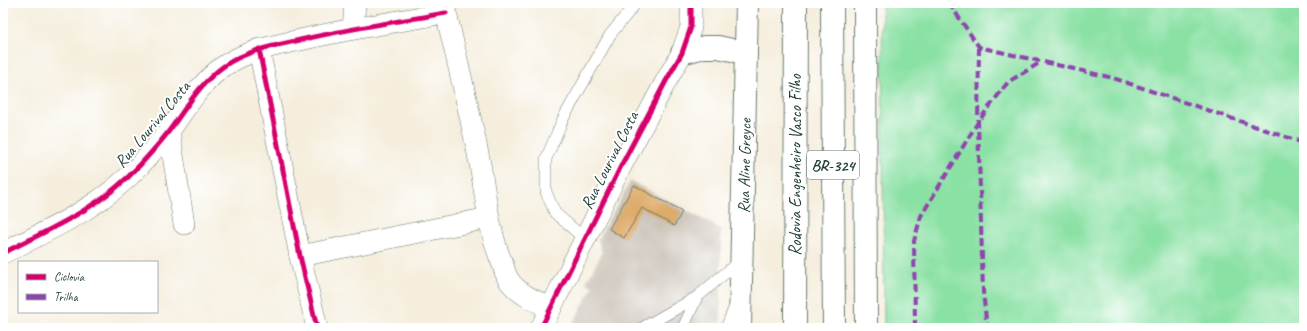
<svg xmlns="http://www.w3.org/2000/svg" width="1307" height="331" font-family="Caveat,sans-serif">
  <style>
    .industrial { fill: #cbc3b8 }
    .green { fill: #8ae1a4; stroke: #548f6c }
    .building { fill: #deab69 }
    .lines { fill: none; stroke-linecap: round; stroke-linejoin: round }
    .lane-casing { stroke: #6a7b6f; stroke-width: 12 }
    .street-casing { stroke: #6a7b6f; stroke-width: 22 }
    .primary-casing { stroke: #6a7b6f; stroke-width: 24 }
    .highway-casing { stroke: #6a7b6f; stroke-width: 24 }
    .lane { stroke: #fff; stroke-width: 11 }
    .street { stroke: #fff; stroke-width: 21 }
    .primary { stroke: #fff; stroke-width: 22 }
    .highway { stroke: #fff; stroke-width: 22 }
    .quiet { stroke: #8e44ad; stroke-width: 4; stroke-dasharray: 8 4; stroke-linecap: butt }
    .cycleway-casing { stroke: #fff; stroke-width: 8 }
    .cycleway { stroke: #d6006c; stroke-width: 5 }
    .labels { text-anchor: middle; stroke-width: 4; stroke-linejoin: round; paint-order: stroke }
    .shield { fill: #fff; stroke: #627771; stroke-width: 1 }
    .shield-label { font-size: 16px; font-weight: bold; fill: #1f3d34 }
    .street-label { font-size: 17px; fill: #1f3d34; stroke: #fff }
  </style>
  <rect width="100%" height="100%" fill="#fff"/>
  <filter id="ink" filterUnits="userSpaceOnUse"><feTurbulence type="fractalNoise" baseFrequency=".025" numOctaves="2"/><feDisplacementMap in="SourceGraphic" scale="8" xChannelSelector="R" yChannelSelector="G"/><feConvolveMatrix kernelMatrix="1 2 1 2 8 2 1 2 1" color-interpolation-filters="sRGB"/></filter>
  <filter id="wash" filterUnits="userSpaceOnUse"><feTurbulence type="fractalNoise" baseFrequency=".012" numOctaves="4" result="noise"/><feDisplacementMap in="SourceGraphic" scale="16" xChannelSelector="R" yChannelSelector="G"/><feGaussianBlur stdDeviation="0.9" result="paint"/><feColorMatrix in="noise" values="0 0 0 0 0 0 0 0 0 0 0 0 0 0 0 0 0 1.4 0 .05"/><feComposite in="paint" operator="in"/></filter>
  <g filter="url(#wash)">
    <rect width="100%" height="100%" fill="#f5eedd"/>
    <path class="industrial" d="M631,181L721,229V328H570L593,287L586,282L602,253L598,239Z"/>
    <path class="green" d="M882,3H1304V328H884Z"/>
    <g id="blocks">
      <path class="building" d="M634,185L682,212L674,226L642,208L624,238L609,229Z"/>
    </g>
  </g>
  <g filter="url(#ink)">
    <use href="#blocks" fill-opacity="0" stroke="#6a7b6f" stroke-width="1"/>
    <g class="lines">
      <g class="lane-casing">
        <g id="lane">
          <path d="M585,239L555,213L546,192V159L563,119L610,35L636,3"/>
          <path d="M642,328L697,297"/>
          <path d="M683,328L697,297L741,260"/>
          <path d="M726,328L735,306"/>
        </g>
      </g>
      <g class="street-casing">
        <g id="street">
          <path d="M446,3V13C458,63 470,113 480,164C486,198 489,233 503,265C504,270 506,275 508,279C518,294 535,301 551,308"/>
          <path d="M353,29L355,3"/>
          <path d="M259,49L300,256L317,328"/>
          <path d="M169,130L184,224"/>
          <path d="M3,253C51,229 103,206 140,165C150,154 160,143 169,131C186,108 200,83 224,66C249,49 279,45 309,38C354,28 400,21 446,13"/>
          <path d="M300,256L489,218"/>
          <path d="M541,328L621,166L666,81L682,53L691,27V3"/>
        </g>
      </g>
      <g class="primary-casing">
        <g id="primary">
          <path d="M865,3L866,328"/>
          <path d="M682,53L704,47H718L746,53"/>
          <path d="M740,328L747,3"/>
        </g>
      </g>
      <g class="highway-casing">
        <g id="highway">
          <path d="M832,3L834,328"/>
          <path d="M795,328L796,3"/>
        </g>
      </g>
      <use href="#lane" class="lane"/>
      <use href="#street" class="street"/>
      <use href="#primary" class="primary"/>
      <use href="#highway" class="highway"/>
      <g class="quiet">
        <path d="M949,3L979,47L1113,78L1304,143"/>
        <path d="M979,47L978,122L983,292L987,328"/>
        <path d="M915,328L914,241L921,216L978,122L1008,82L1041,62"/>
      </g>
      <g class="cycleway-casing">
        <g id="cycleway">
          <path d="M259,49L300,256L317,328"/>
          <path d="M3,253C51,229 103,206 140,165C150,154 160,143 169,131C186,108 200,83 224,66C249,49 279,45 309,38C354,28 400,21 446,13"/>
          <path d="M541,328L621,166L666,81L682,53L691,27V3"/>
        </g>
      </g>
      <use href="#cycleway" class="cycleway"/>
    </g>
  </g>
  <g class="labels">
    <rect class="shield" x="807" y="151" width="52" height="28" rx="3"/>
    <g class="shield-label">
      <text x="833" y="171">BR-324</text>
    </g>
    <g class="street-label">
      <text transform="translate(152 124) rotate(-50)" y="6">Rua Lourival Costa</text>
      <text transform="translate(609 160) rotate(-63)" y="6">Rua Lourival Costa</text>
      <text transform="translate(795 165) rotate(-90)" y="6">Rodovia Engenheiro Vasco Filho</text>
      <text transform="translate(744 166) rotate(-89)" y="6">Rua Aline Greyce</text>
    </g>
  </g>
  <rect width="1307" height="331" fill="none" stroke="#fff" stroke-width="16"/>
  <rect x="18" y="261" width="140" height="52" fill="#ffffff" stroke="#a5b1ae"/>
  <rect x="26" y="274" width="20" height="6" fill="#d6006c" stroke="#a5b1ae"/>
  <text x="54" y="281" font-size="12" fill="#1f3d34">Ciclovia</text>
  <rect x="26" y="294" width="20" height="6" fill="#8e44ad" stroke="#a5b1ae"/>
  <text x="54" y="301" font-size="12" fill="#1f3d34">Trilha</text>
</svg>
